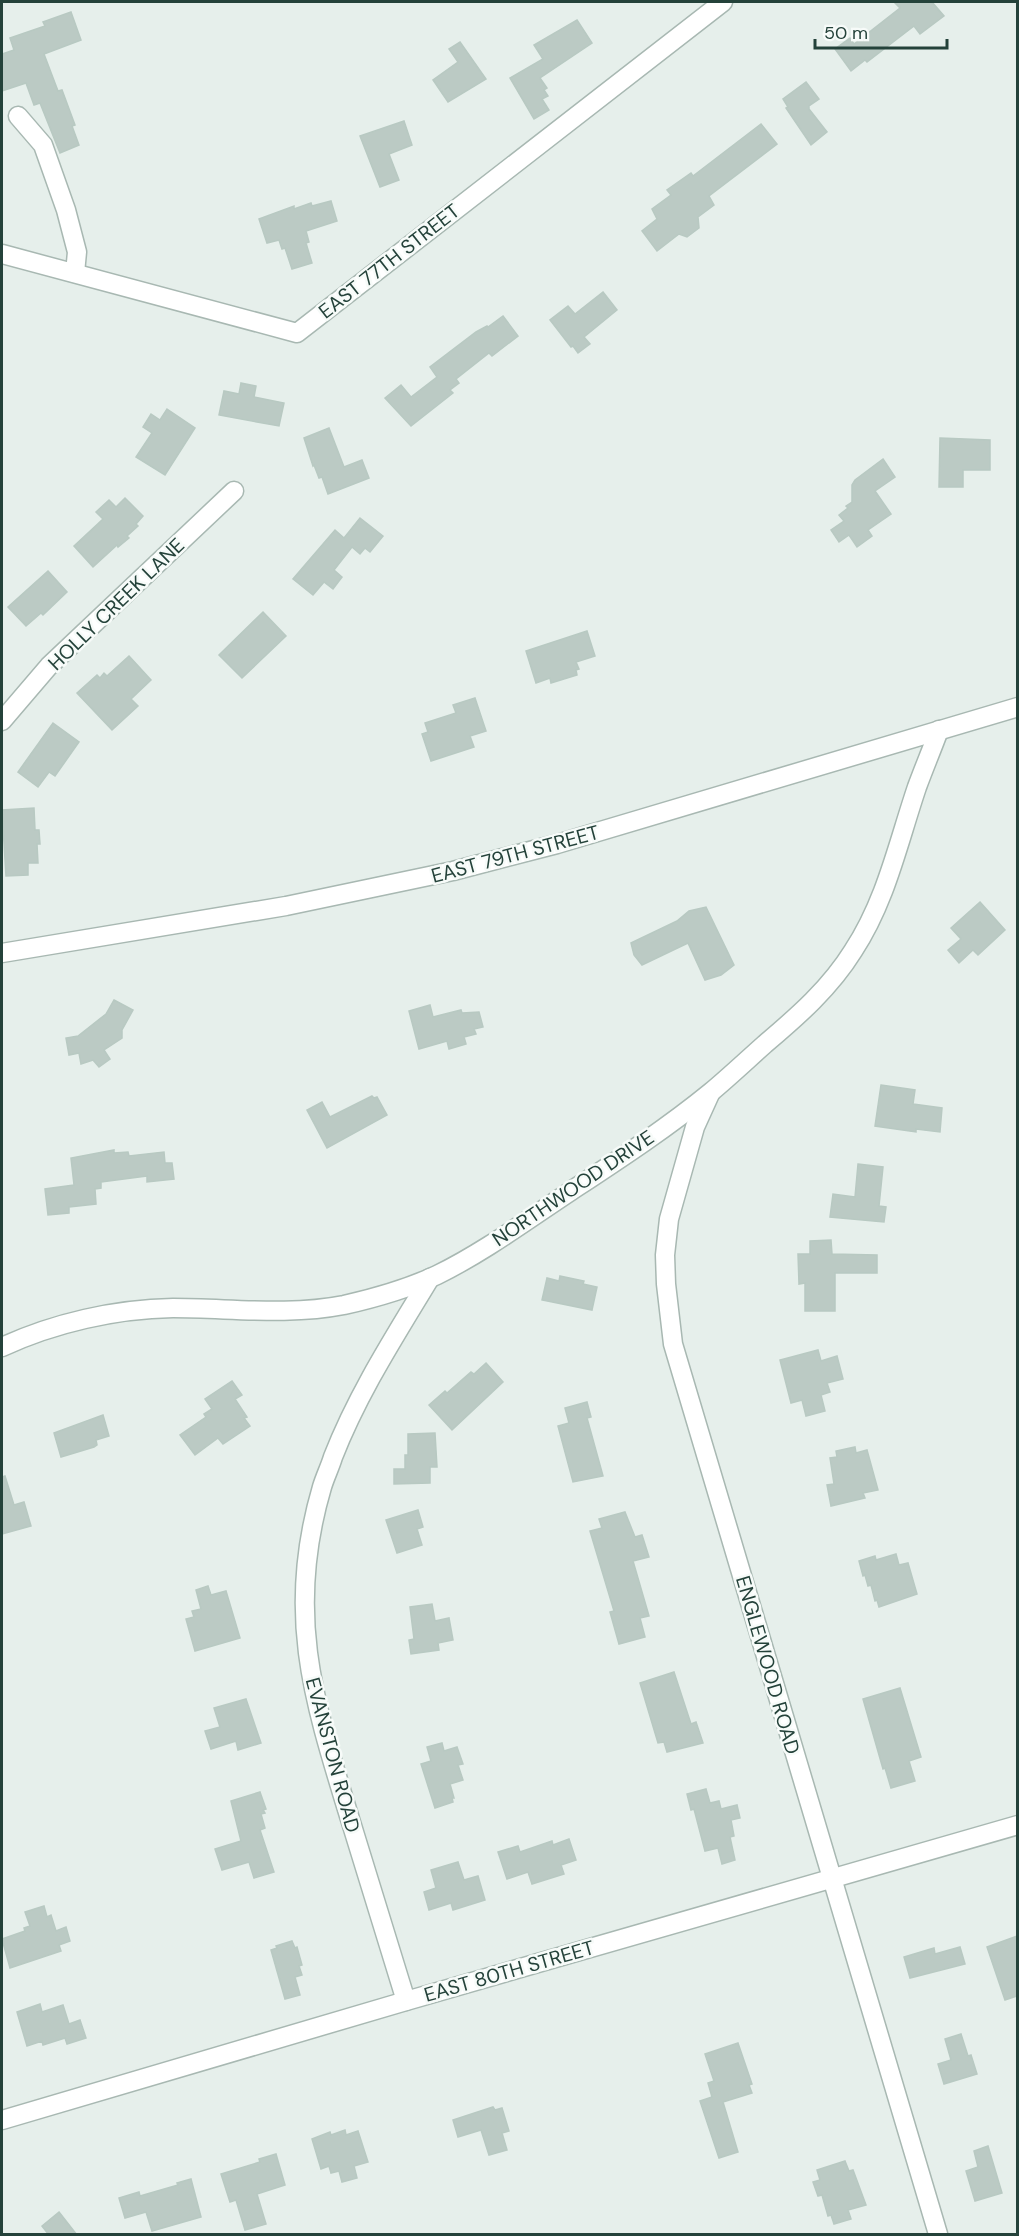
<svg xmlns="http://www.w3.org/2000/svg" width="1019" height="2236" font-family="'DM Sans',sans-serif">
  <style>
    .building { fill: #bbcac4; stroke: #b8c9c2; stroke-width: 1.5 }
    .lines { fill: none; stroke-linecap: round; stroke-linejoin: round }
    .minor-casing { stroke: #a8b8b2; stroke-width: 21 }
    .minor { stroke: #fff; stroke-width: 18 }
    .labels { text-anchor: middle; stroke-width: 5; stroke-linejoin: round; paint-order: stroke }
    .street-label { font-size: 20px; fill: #24423a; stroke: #f7fbf9 }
  </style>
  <rect width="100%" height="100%" fill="#e6efeb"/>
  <g class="building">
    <path d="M894,2H932L944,16L920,34L914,26L867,62L865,60L851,71L835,49L850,38L854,44L900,8Z"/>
    <path d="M71,12L81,40L44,54L58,91L62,90L75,125L72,126L79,145L60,153L40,103L34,105L26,83L2,91V54L14,50L10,38L45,26L43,22Z"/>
    <path d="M577,20L592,43L540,78L547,88L544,90L548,96L542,99L549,110L534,119L510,78L543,59L534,45Z"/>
    <path d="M460,42L486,79L448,102L433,80L458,62L449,49Z"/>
    <path d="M806,82L819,99L809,106V109L827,132L811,145L786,108L788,107L783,99Z"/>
    <path d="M404,121L412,145L389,154L399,180L380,187L360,136Z"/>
    <path d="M761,124L777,144L709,196L714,205L698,217L699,228L687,237L679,234L657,251L642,231L657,219L652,209L671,195L667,190L691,173L693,176Z"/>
    <path d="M331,201L337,221L306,231L309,242L306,243L312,263L292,269L285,248L282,249L279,240L267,243L259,219L294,206V209L311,203L312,206Z"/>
    <path d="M603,292L617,310L584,337L590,344L578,353L573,346L571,347L550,320L568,306L575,314Z"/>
    <path d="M503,316L518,336L492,356L489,353L456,379L459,383L450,390L453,393L411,426L385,398L401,385L411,397L437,377L430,367L476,332L487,326L488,327Z"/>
    <path d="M241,383L256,386L254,397L284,403L279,426L219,415L224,391L239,394Z"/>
    <path d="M167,409L195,428L165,475L136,457L152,433L143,427L151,414L160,420Z"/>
    <path d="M329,428L344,467L362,460L369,478L328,494L322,477L319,478L314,465L313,466L304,438Z"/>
    <path d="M940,438L990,440V470H963V487H939Z"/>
    <path d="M883,459L895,477L875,491L891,514L868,530L872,536L857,547L849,535L839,542L831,530L844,521L839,515L848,508L846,506L852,502V485L855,480Z"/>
    <path d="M125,498L143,516L136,524L138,526L127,536L129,538L118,547L117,545L93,567L74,546L103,519L96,512L109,500L116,507Z"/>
    <path d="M360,518L383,536L370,552L365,548L360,554L352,547L334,570L342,577L333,589L324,582L313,595L293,579L335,530L344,538Z"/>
    <path d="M48,571L67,592L43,615L41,613L26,626L8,607Z"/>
    <path d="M263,612L286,636L242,678L219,655Z"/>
    <path d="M587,631L595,656L576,662L579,669L576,670L577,675L551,683L550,678L536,683L526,651Z"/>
    <path d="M129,656L151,680L131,699L138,706L112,730L77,693L97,675L100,678L104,673L107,676Z"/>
    <path d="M475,698L486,731L470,736L474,747L431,761L422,734L428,732L425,723L456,713L453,705Z"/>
    <path d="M53,723L79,742L55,776L49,772L38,787L18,772Z"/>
    <path d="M34,808L35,830H39L40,844H37L38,863H28V875L6,876L2,810Z"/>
    <path d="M980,902L1005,930L978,955L973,950L959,963L948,950L961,939L951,928Z"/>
    <path d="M706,907L734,965L721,975L705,980L688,943L642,965L634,955L631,943L677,921L689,911Z"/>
    <path d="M114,1000L133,1010L122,1030V1038L104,1050L110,1059L99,1067L93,1060L81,1064L79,1053L69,1055L66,1038L78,1036L106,1014Z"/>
    <path d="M430,1005L433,1017L461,1010L462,1013L479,1012L483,1027L474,1029L476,1034L464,1037L466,1044L449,1049L447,1041L419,1049L409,1011Z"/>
    <path d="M881,1085L915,1090L913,1104L942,1108L940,1132L916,1129V1132L875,1126Z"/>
    <path d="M372,1096L374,1098L377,1097L387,1115L327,1148L307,1110L322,1102L330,1117Z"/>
    <path d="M114,1150V1153L128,1152L129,1156L164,1152L165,1163H172L174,1179L147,1182V1176L101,1182V1188L95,1189L96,1204L69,1207V1213L48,1215L45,1189L74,1185L71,1158Z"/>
    <path d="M858,1164L883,1167L879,1206L886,1207L884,1222L830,1217L833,1194L855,1197Z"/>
    <path d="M831,1240L832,1254L877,1255V1273H835V1311H805V1283L799,1284L798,1254H810V1241Z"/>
    <path d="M560,1276L584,1281L583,1284L597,1287L592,1310L542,1300L547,1278L559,1281Z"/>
    <path d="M818,1350L821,1361L837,1356L843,1379L827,1383L830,1392L821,1395L825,1411L806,1416L802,1400L791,1403L780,1360Z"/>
    <path d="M486,1363L503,1382L452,1430L429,1405L445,1391L447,1393L471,1372L474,1374Z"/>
    <path d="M232,1381L242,1395L235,1399L247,1417L244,1418L250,1426L223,1444L218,1438L195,1455L180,1435L206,1417L204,1414L212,1409L205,1399Z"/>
    <path d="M587,1402L591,1417L587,1418L603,1476L573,1482L558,1426L569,1423L565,1408Z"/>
    <path d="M103,1415L109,1436L96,1440L97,1445L94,1447L61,1457L54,1433Z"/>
    <path d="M435,1433L437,1467H430V1483L394,1484V1469H405V1455H408V1434Z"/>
    <path d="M855,1447L856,1453L867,1450L878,1490L863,1493L865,1498L831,1506L827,1485L834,1484L830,1458L837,1457L836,1451Z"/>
    <path d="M5,1476L14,1505L24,1502L31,1526L2,1534V1477Z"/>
    <path d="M418,1510L423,1527L417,1529L422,1545L397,1553L386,1520Z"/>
    <path d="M625,1512L635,1537L642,1535L649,1557L633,1561L649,1616L640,1618L645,1637L619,1644L610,1612L614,1611L590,1531L602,1528L599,1519Z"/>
    <path d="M896,1554L899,1565L908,1563L917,1594L879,1607L877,1600L875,1601L871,1585L868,1586L865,1575L863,1576L859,1561L875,1556L876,1560Z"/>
    <path d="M208,1586L211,1595L226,1591L240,1638L195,1651L186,1619L194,1617L192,1611L201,1609L196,1590Z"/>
    <path d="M432,1604L435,1621L449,1618L453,1640L438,1643L439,1650L411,1654L409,1640L414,1639L410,1607Z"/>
    <path d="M674,1672L691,1724L696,1722L703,1743L667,1752L664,1742L658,1743L640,1683Z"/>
    <path d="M900,1688L921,1757L909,1761L915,1781L891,1788L885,1768L883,1769L863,1699Z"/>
    <path d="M246,1699L261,1743L238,1750L236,1741L211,1749L205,1731L220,1727L214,1708Z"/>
    <path d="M442,1743L444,1751L457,1747L463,1764L458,1765L463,1780L450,1784L454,1798H452L453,1802L435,1808L421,1764L431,1761L427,1747Z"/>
    <path d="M706,1789L710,1803L719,1801L721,1809L737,1805L740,1818L731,1820L734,1836L730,1837L735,1860L722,1864L718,1848L705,1851L694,1809L691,1810L687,1794Z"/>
    <path d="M260,1792L266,1809L263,1810L265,1813L261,1814L265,1828L260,1830L274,1872L254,1878L249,1862L222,1870L215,1849L241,1841L231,1801Z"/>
    <path d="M569,1839L576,1860L561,1865L564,1874L532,1884L528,1872L507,1879L498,1852L518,1846L520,1852L552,1841L553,1845Z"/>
    <path d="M458,1862L464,1880L478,1876L485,1900L453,1910L451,1903L429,1910L424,1892L436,1888L431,1870Z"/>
    <path d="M44,1906L47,1917L51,1915L56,1931L66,1927L70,1941L59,1945L61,1951L10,1968L2,1939L25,1931L24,1928L30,1926L25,1912Z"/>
    <path d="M1017,1936V1996L1005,2000L987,1947Z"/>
    <path d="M292,1941L295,1948L297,1947L302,1965L299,1966L302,1975L295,1977L300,1995L285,1999L271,1950L277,1948L276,1946Z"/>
    <path d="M960,1947L965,1964L910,1978L904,1957L934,1948L935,1954Z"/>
    <path d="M40,2004L42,2012L63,2005L69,2024L80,2020L86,2038L67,2044L65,2038L43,2045L42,2041L27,2046L17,2012Z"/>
    <path d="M961,2034L968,2056L971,2055L977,2074L944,2084L938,2064L951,2060L945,2039Z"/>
    <path d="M738,2043L752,2084L749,2085L752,2093L723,2102L738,2152L719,2158L700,2101L712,2097L708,2083L714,2081L705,2054Z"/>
    <path d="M493,2107L495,2110L502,2108L509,2131L502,2133L507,2150L489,2155L481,2130L458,2137L453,2120Z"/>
    <path d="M345,2130L346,2135L358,2131L368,2162L354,2166L357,2178L342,2182L339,2171L331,2173L329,2166L321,2169L312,2139L330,2132L331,2135Z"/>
    <path d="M988,2146L1002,2193L975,2201L966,2171L978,2167L974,2151Z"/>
    <path d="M276,2154L285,2185L257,2194L266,2224L245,2230L236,2200L230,2202L221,2174L260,2162L259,2159Z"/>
    <path d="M845,2161L849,2171L853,2170L866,2205L848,2210L851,2219L834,2224L831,2215L828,2216L822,2195L818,2196L813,2182L820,2180L817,2170Z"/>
    <path d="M191,2179L201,2217L152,2231L146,2212L125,2218L119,2198L139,2192L140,2196L178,2185L177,2183Z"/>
    <path d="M59,2212L77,2235H49L42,2226Z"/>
  </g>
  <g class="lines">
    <g class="minor-casing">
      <g id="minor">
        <path d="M18,116L43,145L66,210L77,252L75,273"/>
        <path d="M2,254L297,333L723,2"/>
        <path d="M2,721L49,666L234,491"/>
        <path d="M2,953L286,906L453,871L557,844L1018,707"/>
        <path d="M710,1094L695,1127L669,1219L665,1255L666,1284L673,1344L938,2234"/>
        <path d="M2,1347C54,1323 115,1309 173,1308C230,1308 288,1316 344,1305C375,1298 407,1289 437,1275C484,1252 527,1220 571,1191C618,1160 667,1128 711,1092C729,1077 747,1060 765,1044C798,1016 830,988 853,951C886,901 898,843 917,787C924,768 932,749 939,730"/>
        <path d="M406,2001C387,1940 369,1880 350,1819C313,1699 285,1612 322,1487C325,1477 330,1467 333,1457C358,1393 395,1336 430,1278"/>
        <path d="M2,2120L406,2001L1018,1825"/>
      </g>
    </g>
    <use href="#minor" class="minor"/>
  </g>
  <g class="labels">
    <g class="street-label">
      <text transform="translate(389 261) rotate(-38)" y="7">EAST 77TH STREET</text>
      <text transform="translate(116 604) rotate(-44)" y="7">HOLLY CREEK LANE</text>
      <text transform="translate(515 854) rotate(-15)" y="7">EAST 79TH STREET</text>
      <text transform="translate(573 1188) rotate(-34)" y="7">NORTHWOOD DRIVE</text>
      <text transform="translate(768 1665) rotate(74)" y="7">ENGLEWOOD ROAD</text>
      <text transform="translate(333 1755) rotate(75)" y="7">EVANSTON ROAD</text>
      <text transform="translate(509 1971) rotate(-16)" y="7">EAST 80TH STREET</text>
    </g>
  </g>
  <rect width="1019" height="2236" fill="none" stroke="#24423a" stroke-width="6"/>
  <path d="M815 39v9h132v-9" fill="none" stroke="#24423a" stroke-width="3"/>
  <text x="824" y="39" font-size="18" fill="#24423a" stroke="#f7fbf9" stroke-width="4.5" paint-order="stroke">50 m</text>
</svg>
